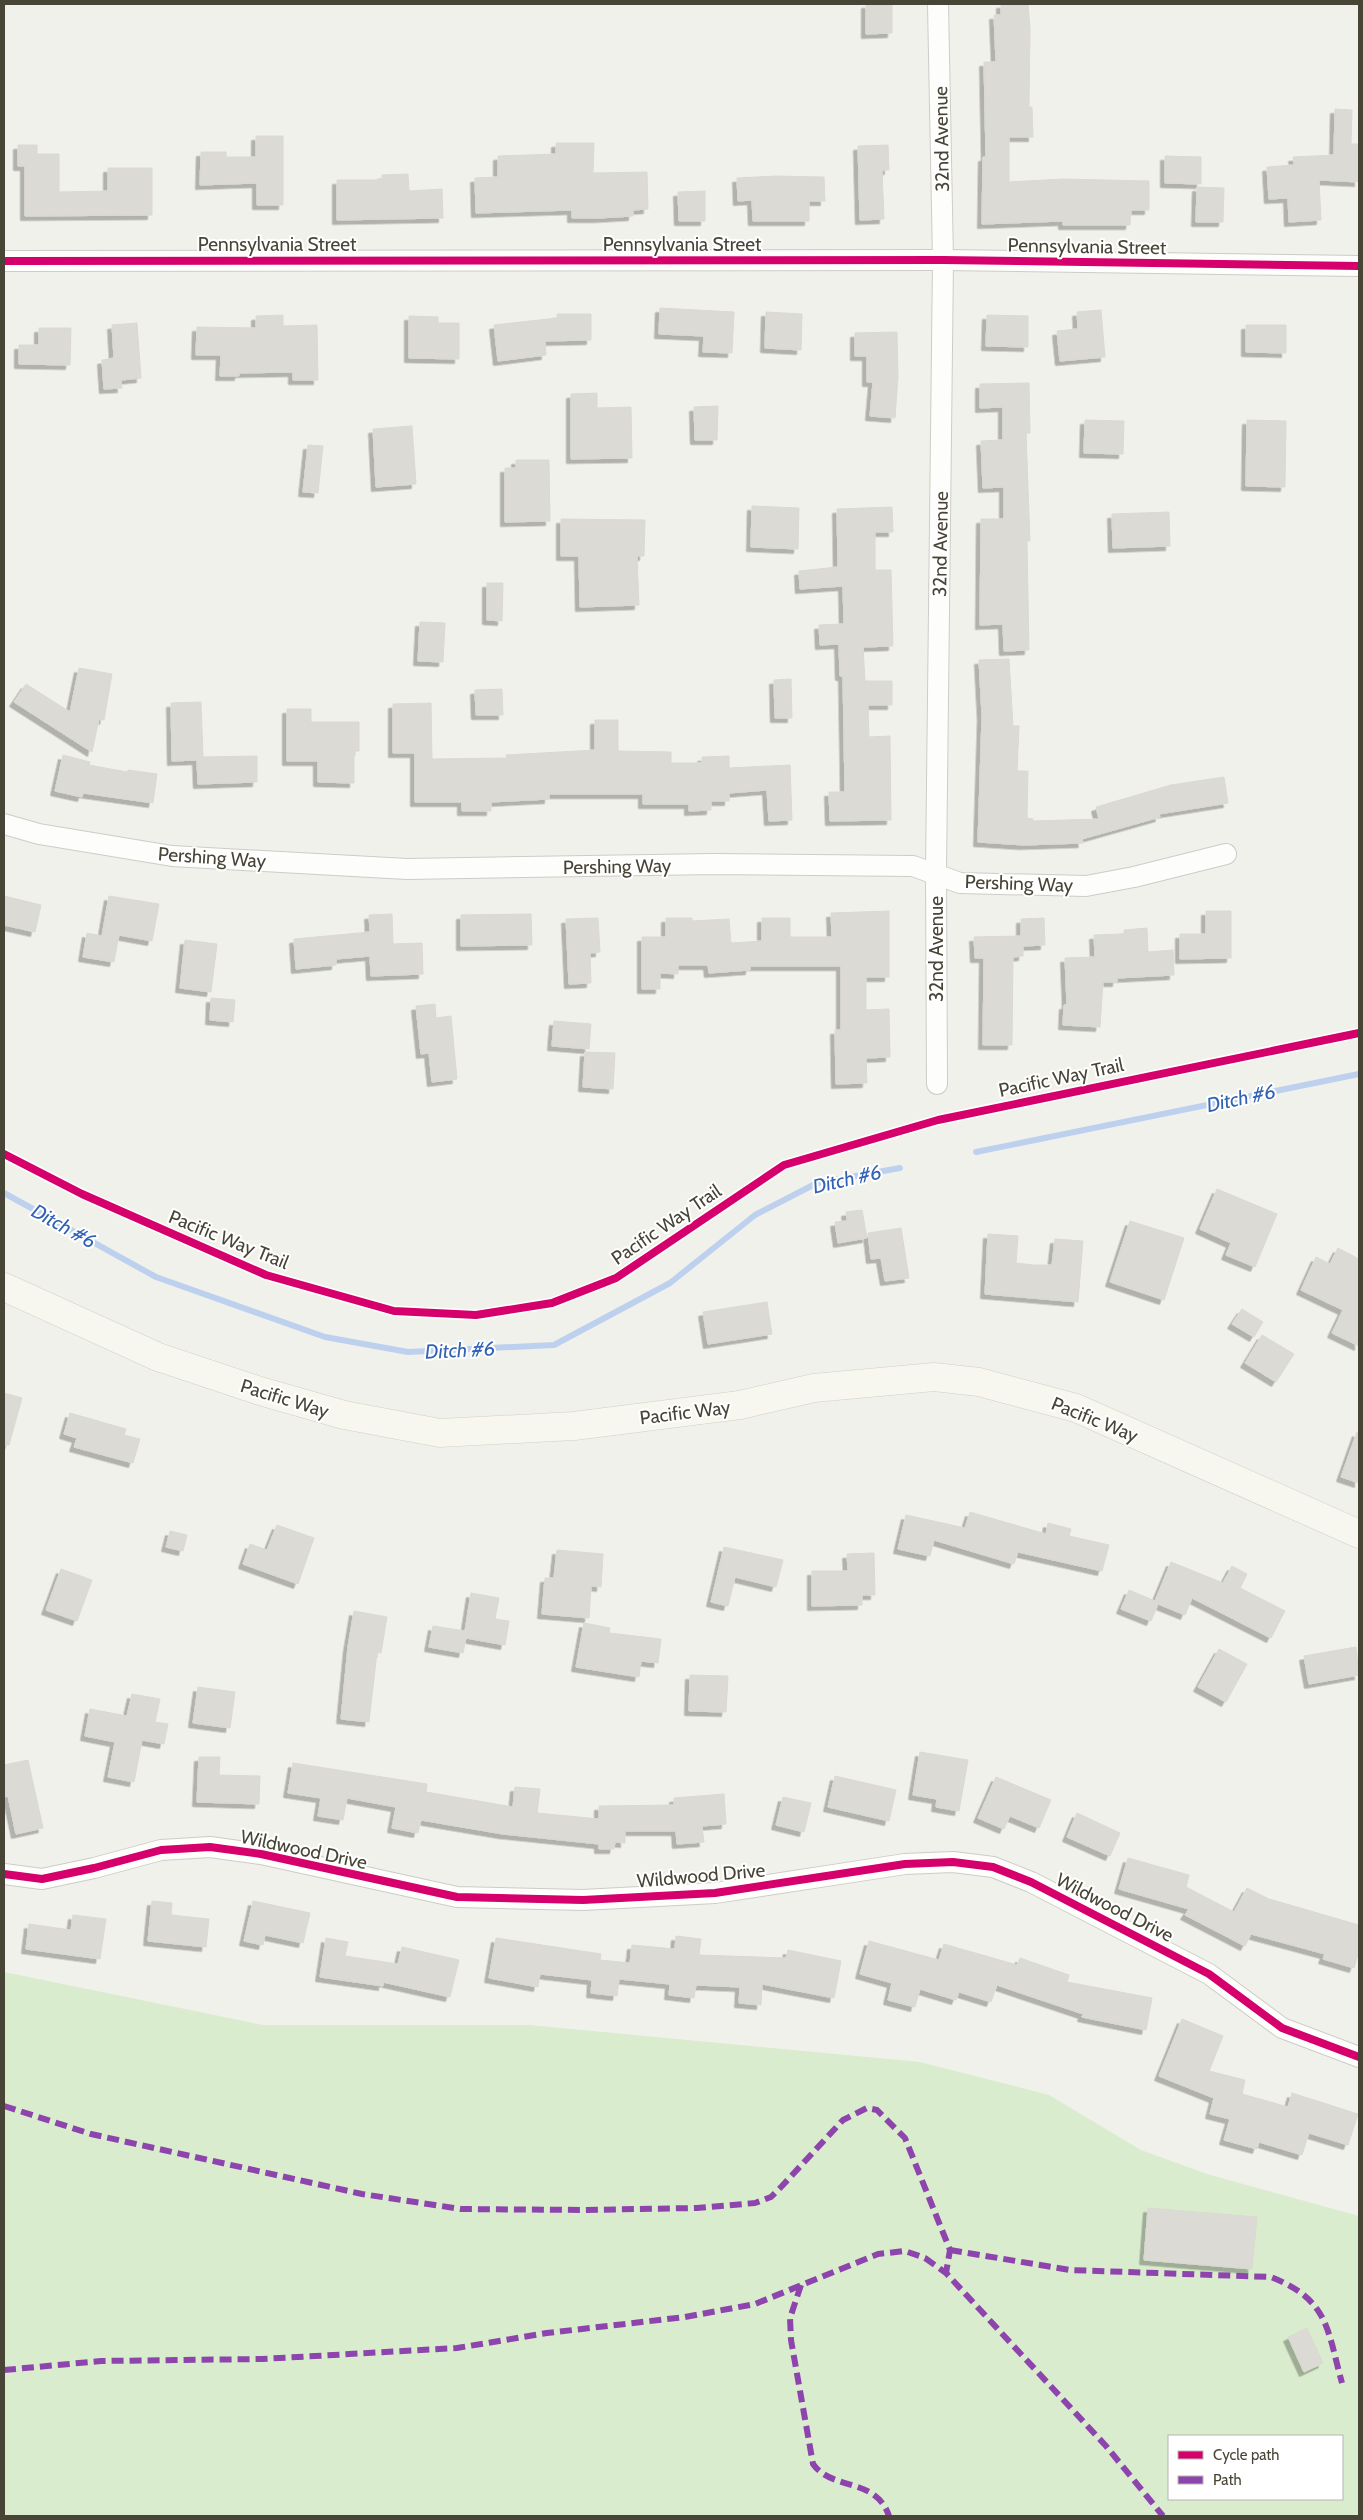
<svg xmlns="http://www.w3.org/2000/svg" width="1363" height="2520" font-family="Cabin,sans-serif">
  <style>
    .green { fill: #d9eccd; fill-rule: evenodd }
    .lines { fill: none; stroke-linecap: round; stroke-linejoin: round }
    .stream { stroke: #bdd1ee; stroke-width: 6 }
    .building { fill: #dbdad4; stroke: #dad9d2; filter: url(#shadow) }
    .minor-casing { stroke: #cdccc7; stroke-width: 22 }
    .secondary-casing { stroke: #d0d0c3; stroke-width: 29 }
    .minor { stroke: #fdfdfc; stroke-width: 20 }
    .secondary { stroke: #f7f7f0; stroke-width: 28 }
    .quiet { stroke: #8e44ad; stroke-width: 6; stroke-dasharray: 12 6; stroke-linecap: butt }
    .cycleway-casing { stroke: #fff; stroke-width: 11 }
    .cycleway { stroke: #d6006c; stroke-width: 8 }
    .labels { text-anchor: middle; stroke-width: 4; stroke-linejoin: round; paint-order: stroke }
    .street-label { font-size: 19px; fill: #484537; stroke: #fff }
    .water-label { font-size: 20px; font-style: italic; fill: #3262b3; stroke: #fff }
  </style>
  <defs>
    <filter id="shadow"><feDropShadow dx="-4.5" dy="4.5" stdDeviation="0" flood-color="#0004"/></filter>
  </defs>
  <rect width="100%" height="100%" fill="#f1f1ec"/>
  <path class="green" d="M4,1972L263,2025H529L920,2062L1049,2095L1141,2150L1207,2174L1359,2216V2516H4ZM1169,2436H1342V2499H1169Z"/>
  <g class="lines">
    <g class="stream">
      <path d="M976,1152L1359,1074"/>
      <path d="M4,1193L156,1277L325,1337L408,1352L554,1345L670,1283L755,1215L817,1183L900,1168"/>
    </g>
  </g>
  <g class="building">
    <path d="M866,4H892V33L866,34Z"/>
    <path d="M1001,4H1028L1030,28L1029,107H1032L1033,137H1009V182L1064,179L1149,181V210H1131L1130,225H1063V221L982,224L983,157H986L984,62H996L994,15H1001Z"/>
    <path d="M1335,109L1352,110L1351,144H1359V182L1319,180L1321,220L1289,222L1288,198L1269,199L1267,167L1294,165L1293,157L1334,155Z"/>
    <path d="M256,136H283V205H257V183L200,185L201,152H226V157H256Z"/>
    <path d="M556,143H594L593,173L647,172L648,209L633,210V216L599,218H572V210L476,213L475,178L498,177V156L556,154Z"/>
    <path d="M18,145H37V154H59V192L108,191V168H152V215L25,216V166H18Z"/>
    <path d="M888,145L889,170H882L884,219L860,220L858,146Z"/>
    <path d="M1165,156L1201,157V184L1165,183Z"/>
    <path d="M408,174L409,191L442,189L443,218L337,220V180H382V175Z"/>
    <path d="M777,176L824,177L825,201H809V221H753L752,200L738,201L737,178Z"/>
    <path d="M1197,187L1224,188L1223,222H1196Z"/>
    <path d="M705,191V221H679L678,192Z"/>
    <path d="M660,308L734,312L732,353L703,352L704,336L659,334Z"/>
    <path d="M1101,310L1105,357L1060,361L1057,331L1078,329L1077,312Z"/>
    <path d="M766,312L802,314L801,350L765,348Z"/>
    <path d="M557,314H591V340L545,341L546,355L498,361L494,325L557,318Z"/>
    <path d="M283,315V326L317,325L318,380H293V372L239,373V376H220L221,355H196L197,327L256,328V316Z"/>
    <path d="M987,315L1028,316V347L986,346Z"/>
    <path d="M409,316L438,317V323H459V359L409,358Z"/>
    <path d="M137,323L141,378L121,380L122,388L104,389L102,360L114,358L112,325Z"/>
    <path d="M1246,325H1286V353L1246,352Z"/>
    <path d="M39,328H71L70,365L19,364V345H39Z"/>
    <path d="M897,332L898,377L895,418L870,416L873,382H867V356H855V333Z"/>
    <path d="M1029,383L1030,433H1026L1030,541H1027L1029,650L1004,651L1003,624L980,625L981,519H1004V487L983,488L981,441L1003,440V407L980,408V384Z"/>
    <path d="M597,393V408L631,407L632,458L571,459V394Z"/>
    <path d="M718,406L717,440H695L694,407Z"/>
    <path d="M1085,420L1124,421L1123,454L1084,453Z"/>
    <path d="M1247,420L1286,421L1285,487L1246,486Z"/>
    <path d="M412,426L416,484L376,487L373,429Z"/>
    <path d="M308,445L323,446L318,493L303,492Z"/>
    <path d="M516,460H549L550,521L505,522V468H516Z"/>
    <path d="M752,506L799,508L798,549L751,547Z"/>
    <path d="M892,507L893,532H875V570H891L893,646L863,647L865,681H892V705H868L869,737L890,736L891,820L830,821L829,792H845L843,676H840L839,644L820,645L819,625L844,624L843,586L800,589L799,571L838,567L837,509Z"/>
    <path d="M1169,512L1170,546L1113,548L1112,514Z"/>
    <path d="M561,519L645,520L644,556H637L639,605L580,607L579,556H561Z"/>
    <path d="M487,583H503L502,621L487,620Z"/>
    <path d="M420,622L445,623L443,662L418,661Z"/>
    <path d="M1009,659L1013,726H1019L1017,771H1028L1027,818L1033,819V821L1099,819L1096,807L1171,785L1224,777L1228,803L1159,814L1160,817L1082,839L1083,843L1024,845L978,842L982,716L979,660Z"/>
    <path d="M79,668L112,674L104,720L99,719L92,752L14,702L26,684L70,712Z"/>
    <path d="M791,679L792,718H775L774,680Z"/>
    <path d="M502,689L503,715H476L475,690Z"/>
    <path d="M201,702L203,757L257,756V782L198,784L197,760L172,761L171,703Z"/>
    <path d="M431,703L432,759L507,758L506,755L595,750V720H618V751L671,752V763H702V757L729,756V768L790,765L792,820L769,821L767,790L729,793V801H711V810L689,811V804H643V794H549V799L491,802V811H462V802H415V753H393V704Z"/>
    <path d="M287,709H311V722H359V751H354V783L318,782V761H287Z"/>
    <path d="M63,755L90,762L89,765L127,772L128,770L157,774L153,803L83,793L82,797L55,791Z"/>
    <path d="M4,896L41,905L35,932L4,925Z"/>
    <path d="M109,896L159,904L152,941L119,935L114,962L83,957L87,933L102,936Z"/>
    <path d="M889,911V977H866V1010L889,1009L890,1057L866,1058L867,1083L836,1084L835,1030H841V966H750V970L709,973L708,965H678V974L660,973V989H642V937H666V918H692V921L729,919L731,943L762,941V918H790V937H832L831,913Z"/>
    <path d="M1206,911H1231V958L1180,959V934H1206Z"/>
    <path d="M392,914L393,944L422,943L423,974L371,976L370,956L336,959V965L296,969L294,939L370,932L369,915Z"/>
    <path d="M531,914L532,945L461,946V915Z"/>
    <path d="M598,918L600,952L590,953L591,983L569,984L566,919Z"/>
    <path d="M1044,918L1045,945L1023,946V956L1013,957L1012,1045H983L984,958H975L974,937L1021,936V919Z"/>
    <path d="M1147,928L1148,952L1173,950L1174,975L1117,978V982H1103L1100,1027L1063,1025L1064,1005H1067L1065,958L1095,957L1094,935L1124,934V930Z"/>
    <path d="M185,940L217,944L211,992L180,988Z"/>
    <path d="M211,998L235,1000L233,1022L210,1020Z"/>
    <path d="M435,1004L436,1018L451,1016L457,1079L432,1082L429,1053L421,1054L416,1006Z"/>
    <path d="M554,1021L591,1024L589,1049L552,1046Z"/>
    <path d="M585,1052L615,1053L613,1089L583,1087Z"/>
    <path d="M1217,1189L1277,1214L1255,1267L1226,1255L1231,1243L1200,1229Z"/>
    <path d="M862,1210L867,1238L838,1243L835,1222L847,1221L846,1212Z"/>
    <path d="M1130,1221L1184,1238L1164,1300L1110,1282Z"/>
    <path d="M901,1228L909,1278L885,1281L881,1258L871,1259L868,1233Z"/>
    <path d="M988,1234L1018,1236L1016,1263L1034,1265H1052L1055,1239L1083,1241L1078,1302L985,1294Z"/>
    <path d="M1338,1248L1359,1259V1346L1332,1333L1343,1310L1301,1290L1316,1257L1330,1264Z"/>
    <path d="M767,1302L772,1334L708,1344L703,1312Z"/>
    <path d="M1242,1309L1263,1322L1254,1337L1232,1324Z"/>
    <path d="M1262,1335L1294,1354L1276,1382L1245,1363Z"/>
    <path d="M4,1393L22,1398L9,1445H4Z"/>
    <path d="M70,1413L126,1429L124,1435L140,1439L133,1463L74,1447L77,1438L64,1434Z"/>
    <path d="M1357,1432L1359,1433V1483L1341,1477Z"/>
    <path d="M970,1512L1046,1534L1048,1523L1071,1529L1069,1536L1109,1545L1102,1571L1018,1552L1014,1564L934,1540L930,1556L898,1549L906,1515L965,1528Z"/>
    <path d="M277,1525L314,1538L298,1584L243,1564L250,1544L267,1550Z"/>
    <path d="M170,1531L187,1535L183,1551L166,1547Z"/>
    <path d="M724,1547L783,1560L776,1587L735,1577L728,1606L711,1602Z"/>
    <path d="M557,1550L603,1554L601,1587L591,1586L589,1618L542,1614L545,1578H554Z"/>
    <path d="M874,1553L875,1595H862V1605L812,1606V1571H848L847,1554Z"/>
    <path d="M1171,1562L1223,1583L1232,1566L1247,1574L1240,1588L1285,1611L1271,1638L1192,1598L1185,1615L1158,1604L1151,1621L1121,1609L1129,1590L1155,1601Z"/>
    <path d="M61,1569L92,1580L77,1621L46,1610Z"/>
    <path d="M471,1593L499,1598L495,1619L509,1621L505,1645L466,1638L463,1653L429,1647L433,1626L465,1631Z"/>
    <path d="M354,1611L387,1617L381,1653L377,1652L369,1722L341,1719L348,1647Z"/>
    <path d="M584,1623L610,1628L609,1633L661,1639L658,1663L641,1661L639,1677L576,1667Z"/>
    <path d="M1356,1647L1359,1675L1309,1684L1304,1656Z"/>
    <path d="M1219,1649L1247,1664L1226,1702L1198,1687Z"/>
    <path d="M690,1675L728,1676L726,1712L689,1711Z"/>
    <path d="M198,1687L235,1692L230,1728L193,1723Z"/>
    <path d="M132,1694L160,1699L155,1722L168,1724L164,1744L142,1740L134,1782L108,1777L115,1742L85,1736L90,1709L127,1716Z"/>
    <path d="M920,1752L968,1760L959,1811L936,1807L937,1799L913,1795Z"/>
    <path d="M199,1757H220L219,1775L260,1776L259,1804L197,1802Z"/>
    <path d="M28,1760L43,1828L16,1834L8,1796L4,1797V1765Z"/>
    <path d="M293,1763L427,1784L426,1792L513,1807L515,1787L540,1789L537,1813L599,1819V1806L674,1805V1798L724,1794L726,1824L702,1826L704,1842L677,1844L676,1831H625V1843L615,1842L614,1849H599V1844L503,1834L421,1820L418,1833L392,1828L396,1807L347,1798L343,1820L318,1816L321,1798L288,1793Z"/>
    <path d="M835,1776L896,1790L889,1821L828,1807Z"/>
    <path d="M996,1777L1051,1800L1039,1828L1010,1816L1004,1829L978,1818Z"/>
    <path d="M783,1797L811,1803L804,1832L776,1825Z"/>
    <path d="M1077,1813L1120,1833L1110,1856L1067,1837Z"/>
    <path d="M1128,1858L1189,1875L1186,1887L1234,1912L1247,1888L1269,1899L1359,1925V1951L1354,1968L1323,1959L1325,1954L1251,1934L1245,1946L1185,1915L1189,1909L1119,1889Z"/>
    <path d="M152,1901L172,1903L171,1915L209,1919L206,1947L148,1941Z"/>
    <path d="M253,1901L310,1913L303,1943L265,1935L263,1945L244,1941Z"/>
    <path d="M73,1915L106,1919L100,1959L26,1949L29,1924L71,1930Z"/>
    <path d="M676,1936L701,1939L699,1955L786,1958L788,1950L841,1961L834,1998L762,1984L761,2005L739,2003L740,1987L696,1985L694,1998L669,1995L670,1984L619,1979L617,1996L591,1993L592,1980L540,1974L538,1987L489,1978L496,1938L601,1954L600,1960L630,1963L632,1945L675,1949Z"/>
    <path d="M326,1938L348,1942L345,1956L398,1964L402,1947L459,1960L450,1997L383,1982V1986L320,1977Z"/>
    <path d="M869,1941L939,1960L944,1944L1017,1965L1020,1958L1069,1975L1067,1982L1152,1998L1146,2030L1082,2017L1083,2014L997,1985L991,2002L959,1992L956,2000L920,1989L915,2007L888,2000L892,1983L860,1974Z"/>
    <path d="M1182,2019L1223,2036L1209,2071L1245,2080L1242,2094L1288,2107L1292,2093L1358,2114L1348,2145L1309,2133L1302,2155L1259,2142L1257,2149L1224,2140L1230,2119L1210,2114L1214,2098L1159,2076Z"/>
    <path d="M1148,2208L1257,2217L1252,2269L1144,2260Z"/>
    <path d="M1307,2328L1323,2363L1304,2372L1288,2337Z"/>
  </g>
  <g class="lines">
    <g class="minor-casing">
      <g id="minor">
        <path d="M4,261L943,260L1359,266"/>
        <path d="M4,824L39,834L172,856L407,869L713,864L913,866L960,883L1086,886L1134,877L1226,854"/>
        <path d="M937,1084L936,872L943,260L938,4"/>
        <path d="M4,1874L42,1879L94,1868L161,1850L210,1847L261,1854L457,1897L583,1900L715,1893L905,1864L953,1862L993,1867L1031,1882L1209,1974L1282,2028L1359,2057"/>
      </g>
    </g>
    <g class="secondary-casing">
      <path id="secondary" d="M4,1287L158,1357L260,1391L344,1415L440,1433L574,1426L740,1405L814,1388L934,1377L979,1382L1076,1408L1359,1534"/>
    </g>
    <use href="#minor" class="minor"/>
    <use href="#secondary" class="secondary"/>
    <g class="quiet">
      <path d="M4,2106L91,2134L362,2194L461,2209L584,2210L697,2208L755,2203L771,2197L782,2186L843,2120L867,2108L877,2110L905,2138L950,2250L946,2273"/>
      <path d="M950,2250L1070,2270L1271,2277C1329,2300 1327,2329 1342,2383"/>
      <path d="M801,2285L790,2318L791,2340L813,2464C832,2491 876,2477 889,2516"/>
      <path d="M4,2370L101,2361L262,2359L457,2348L547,2333L685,2317L755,2304L878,2254L905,2251L925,2258L946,2273L1106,2446L1163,2516"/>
    </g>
    <g class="cycleway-casing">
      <g id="cycleway">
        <path d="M4,261L943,260L1359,266"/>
        <path d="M4,1154L82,1194L266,1275L394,1311L476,1315L552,1303L616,1278L784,1165L938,1120L1359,1033"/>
        <path d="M4,1874L42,1879L94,1868L161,1850L210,1847L261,1854L457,1897L583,1900L715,1893L905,1864L953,1862L993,1867L1031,1882L1209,1974L1282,2028L1359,2057"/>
      </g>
    </g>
    <use href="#cycleway" class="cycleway"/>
  </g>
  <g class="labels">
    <g class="street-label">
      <text transform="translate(941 139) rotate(-91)" y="7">32nd Avenue</text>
      <text x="277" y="251">Pennsylvania Street</text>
      <text x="682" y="251">Pennsylvania Street</text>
      <text transform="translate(1087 246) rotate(1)" y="7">Pennsylvania Street</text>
      <text transform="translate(940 544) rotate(-89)" y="7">32nd Avenue</text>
      <text transform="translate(212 857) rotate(4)" y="7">Pershing Way</text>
      <text transform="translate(617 866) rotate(-1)" y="7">Pershing Way</text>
      <text transform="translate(1019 883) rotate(2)" y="7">Pershing Way</text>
      <text transform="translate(936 949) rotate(-90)" y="7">32nd Avenue</text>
      <text transform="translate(1061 1077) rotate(-12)" y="7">Pacific Way Trail</text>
      <text transform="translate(666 1224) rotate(-34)" y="7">Pacific Way Trail</text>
      <text transform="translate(229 1239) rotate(22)" y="7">Pacific Way Trail</text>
      <text transform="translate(285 1398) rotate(17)" y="7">Pacific Way</text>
      <text transform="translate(685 1412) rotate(-7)" y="7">Pacific Way</text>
      <text transform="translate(1095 1419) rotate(22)" y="7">Pacific Way</text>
      <text transform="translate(304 1849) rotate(12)" y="7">Wildwood Drive</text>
      <text transform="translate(701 1875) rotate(-5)" y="7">Wildwood Drive</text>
      <text transform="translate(1115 1907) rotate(27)" y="7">Wildwood Drive</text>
    </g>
    <g class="water-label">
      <text transform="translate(1241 1098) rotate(-12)" y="7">Ditch #6</text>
      <text transform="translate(847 1179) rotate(-13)" y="7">Ditch #6</text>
      <text transform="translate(64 1226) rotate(29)" y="7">Ditch #6</text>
      <text transform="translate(460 1350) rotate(-3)" y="7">Ditch #6</text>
    </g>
  </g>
  <rect width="1363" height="2520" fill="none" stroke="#484537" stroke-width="10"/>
  <rect x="1168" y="2435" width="175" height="65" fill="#ffffff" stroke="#b6b5af"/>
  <rect x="1178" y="2451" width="25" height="8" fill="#d6006c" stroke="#b6b5af"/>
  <text x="1213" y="2460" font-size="15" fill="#484537">Cycle path</text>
  <rect x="1178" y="2476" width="25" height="8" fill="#8e44ad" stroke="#b6b5af"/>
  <text x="1213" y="2485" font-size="15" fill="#484537">Path</text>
</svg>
